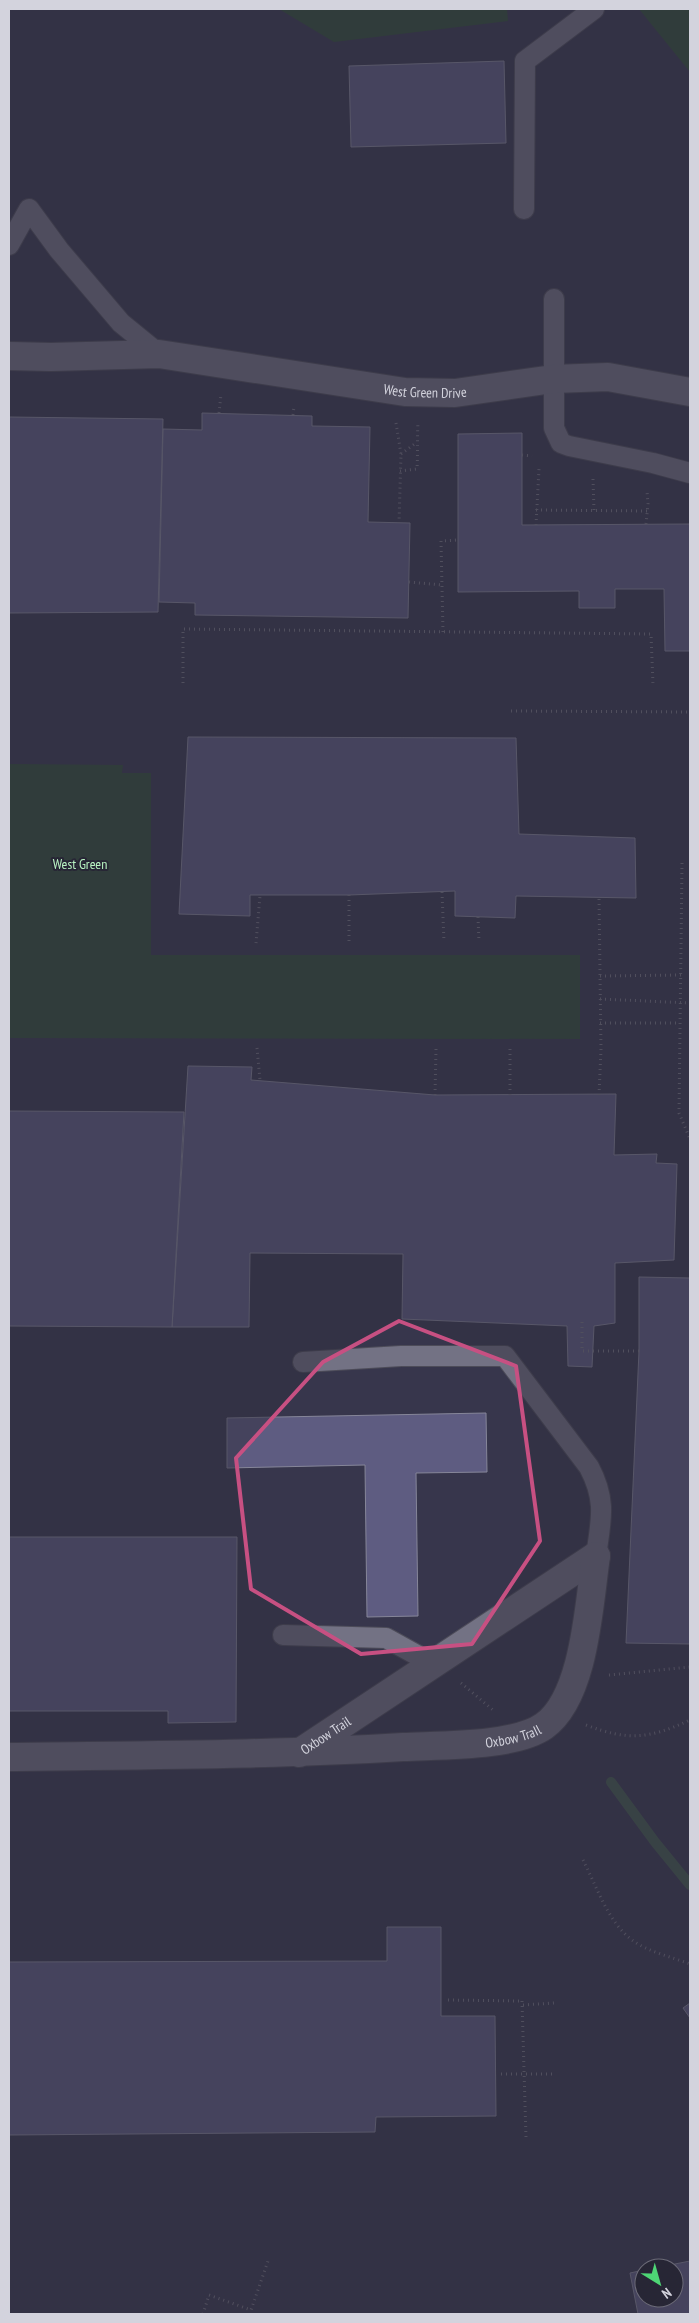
<svg xmlns="http://www.w3.org/2000/svg" width="699" height="2323" font-family="'PT Sans Narrow',sans-serif">
  <style>
    .built { fill: #37364c; fill-rule: evenodd }
    .green { fill: #2f4d35 }
    .lines { fill: none; stroke-linecap: round; stroke-linejoin: round }
    .stream { stroke: #425a4c; stroke-width: 10 }
    .building { fill: #5e5c81; stroke: #868699 }
    .lane-casing { stroke: #4d4c59; stroke-width: 22 }
    .street-casing { stroke: #4d4c59; stroke-width: 30 }
    .path { stroke: #767582; stroke-width: 3; stroke-dasharray: 1 4; stroke-linecap: butt }
    .lane { stroke: #737284; stroke-width: 20 }
    .street { stroke: #737284; stroke-width: 28 }
    .path-bridge { stroke: #767582; stroke-width: 3; stroke-dasharray: 1 4; stroke-linecap: butt }
    .marked { fill: none; stroke: #c75082; stroke-width: 4; stroke-linejoin: round }
    .labels { text-anchor: middle; stroke-width: 4; stroke-linejoin: round; paint-order: stroke }
    .street-label { font-size: 14px; fill: #d3d3dd; stroke: #272635 }
    .park-label { font-size: 14px; fill: #b8f3c2; stroke: #272635 }
  </style>
  <rect width="100%" height="100%" fill="#31303f"/>
  <path class="built" d="M9,9H690V2314H9ZM644,2268H674V2298H644Z"/>
  <g class="green">
    <path d="M279,9H507L508,21L334,42Z"/>
    <path d="M639,9H690V72Z"/>
    <path d="M9,764L123,765L122,773H151V955H580V1039L9,1038Z"/>
  </g>
  <g class="lines">
    <path class="stream" d="M611,1782L655,1842L690,1885"/>
  </g>
  <g class="building">
    <path d="M504,61L506,143L351,147L349,66Z"/>
    <path d="M202,413L312,416V426L370,427L368,522L410,523L408,618L195,615V603L159,602L163,429L202,430Z"/>
    <path d="M9,417L163,419L158,612L9,613Z"/>
    <path d="M522,433V525L690,524V651H665L664,589H615V608H579V591L458,592V434Z"/>
    <path d="M188,737L516,738L519,834L635,838L636,898L516,896L515,918L455,916V891L349,895H250V916L179,914Z"/>
    <path d="M188,1066L252,1067L251,1080L435,1095L616,1094L614,1155L657,1154L656,1163L677,1164L674,1260L615,1263V1323L594,1326L592,1367L568,1366L567,1326L402,1319L403,1254L250,1253L249,1327H172Z"/>
    <path d="M9,1111L184,1112L172,1327L9,1326Z"/>
    <path d="M639,1277L690,1278V1644L626,1643L639,1351Z"/>
    <path d="M486,1413L487,1472L416,1473L418,1616L367,1617L365,1465L227,1468V1418Z"/>
    <path d="M9,1537H237L236,1722L168,1723V1711H9Z"/>
    <path d="M387,1927H441V2016H495L496,2116L376,2117L375,2132L9,2135V1962L387,1961Z"/>
    <path d="M690,2003V2018L683,2008Z"/>
    <path d="M690,2261V2314H638L630,2273L644,2270V2298H674V2268H655Z"/>
  </g>
  <g class="lines">
    <g class="lane-casing">
      <g id="lane">
        <path d="M524,209L525,61L594,9"/>
        <path d="M9,245L29,209L59,250L121,323L159,354"/>
        <path d="M554,299V428L561,443L569,446L653,463L690,473"/>
        <path d="M303,1362L401,1356H505L589,1467C607,1501 601,1520 596,1556"/>
        <path d="M283,1635L386,1638L433,1664"/>
      </g>
    </g>
    <g class="street-casing">
      <g id="street">
        <path id="s1" d="M9,356L51,357L159,354L405,392L455,393L553,379L608,377L690,392"/>
        <path id="s2" d="M299,1753L596,1556"/>
        <path id="s3" d="M9,1757C140,1755 271,1755 403,1747C440,1745 514,1747 544,1726C585,1697 589,1603 596,1556"/>
      </g>
    </g>
    <g class="path">
      <path d="M219,413L221,394"/>
      <path d="M293,415L294,406"/>
      <path d="M396,423L401,454L399,523"/>
      <path d="M401,454L416,443"/>
      <path d="M522,455L532,456"/>
      <path d="M400,471L417,469C418,453 417,439 418,423"/>
      <path d="M593,479L594,511"/>
      <path d="M536,510L647,511"/>
      <path d="M646,524L648,504L647,491"/>
      <path d="M536,525L539,469"/>
      <path d="M409,582L442,585"/>
      <path d="M443,632L441,541L458,540"/>
      <path d="M183,683V629L651,634L653,684"/>
      <path d="M511,711L690,712"/>
      <path d="M682,863L679,1113L690,1139"/>
      <path d="M442,892L444,942"/>
      <path d="M349,895V943"/>
      <path d="M478,917L479,942"/>
      <path d="M256,943L260,896"/>
      <path d="M600,976L681,975"/>
      <path d="M600,1023H680"/>
      <path d="M257,1048L260,1080"/>
      <path d="M510,1049V1095"/>
      <path d="M435,1095L436,1049"/>
      <path d="M599,1095L601,1049L599,897"/>
      <path d="M582,1322V1351H639"/>
      <path d="M609,1675L690,1667"/>
      <path d="M461,1683L493,1710"/>
      <path d="M586,1725C628,1741 649,1739 690,1720"/>
      <path d="M583,1860C597,1887 608,1922 632,1940C648,1952 672,1957 690,1964"/>
      <path d="M448,2000L522,2001"/>
      <path d="M522,2001L526,2138"/>
      <path d="M523,2005L554,2003"/>
      <path d="M501,2074H554"/>
      <path d="M203,2314L209,2295L251,2310L268,2261"/>
    </g>
    <use href="#lane" class="lane"/>
    <use href="#street" class="street"/>
    <path class="path-bridge" d="M600,999L690,1003"/>
  </g>
  <path d="M0 0H699V2323H0ZM399,1321L516,1366L540,1541L472,1644L361,1654L251,1589L236,1458L323,1362Z" fill="#31303f" fill-opacity=".55" fill-rule="evenodd"/>
  <path class="marked" d="M399,1321L516,1366L540,1541L472,1644L361,1654L251,1589L236,1458L323,1362Z"/>
  <g class="labels">
    <g class="street-label">
      <text dy="5" stroke="none"><textPath href="#s1" startOffset="419">West Green Drive</textPath></text>
      <text dy="5" stroke="none"><textPath href="#s2" startOffset="32">Oxbow Trail</textPath></text>
      <text dy="5" stroke="none"><textPath href="#s3" startOffset="505">Oxbow TraIl</textPath></text>
    </g>
    <g class="park-label">
      <text x="80" y="869">West Green</text>
    </g>
  </g>
  <rect width="699" height="2323" fill="none" stroke="#d3d3dd" stroke-width="20"/>
  <g transform="translate(659 2283) rotate(143)"><circle r="24" fill="#272635" stroke="#6c6b78"/>
  <path d="M0-4L9 19L0 12L-9 19Z" fill="#4ed675"/>
  <text y="-8" font-size="14" font-weight="bold" text-anchor="middle" fill="#d3d3dd">N</text>
  </g>
</svg>
